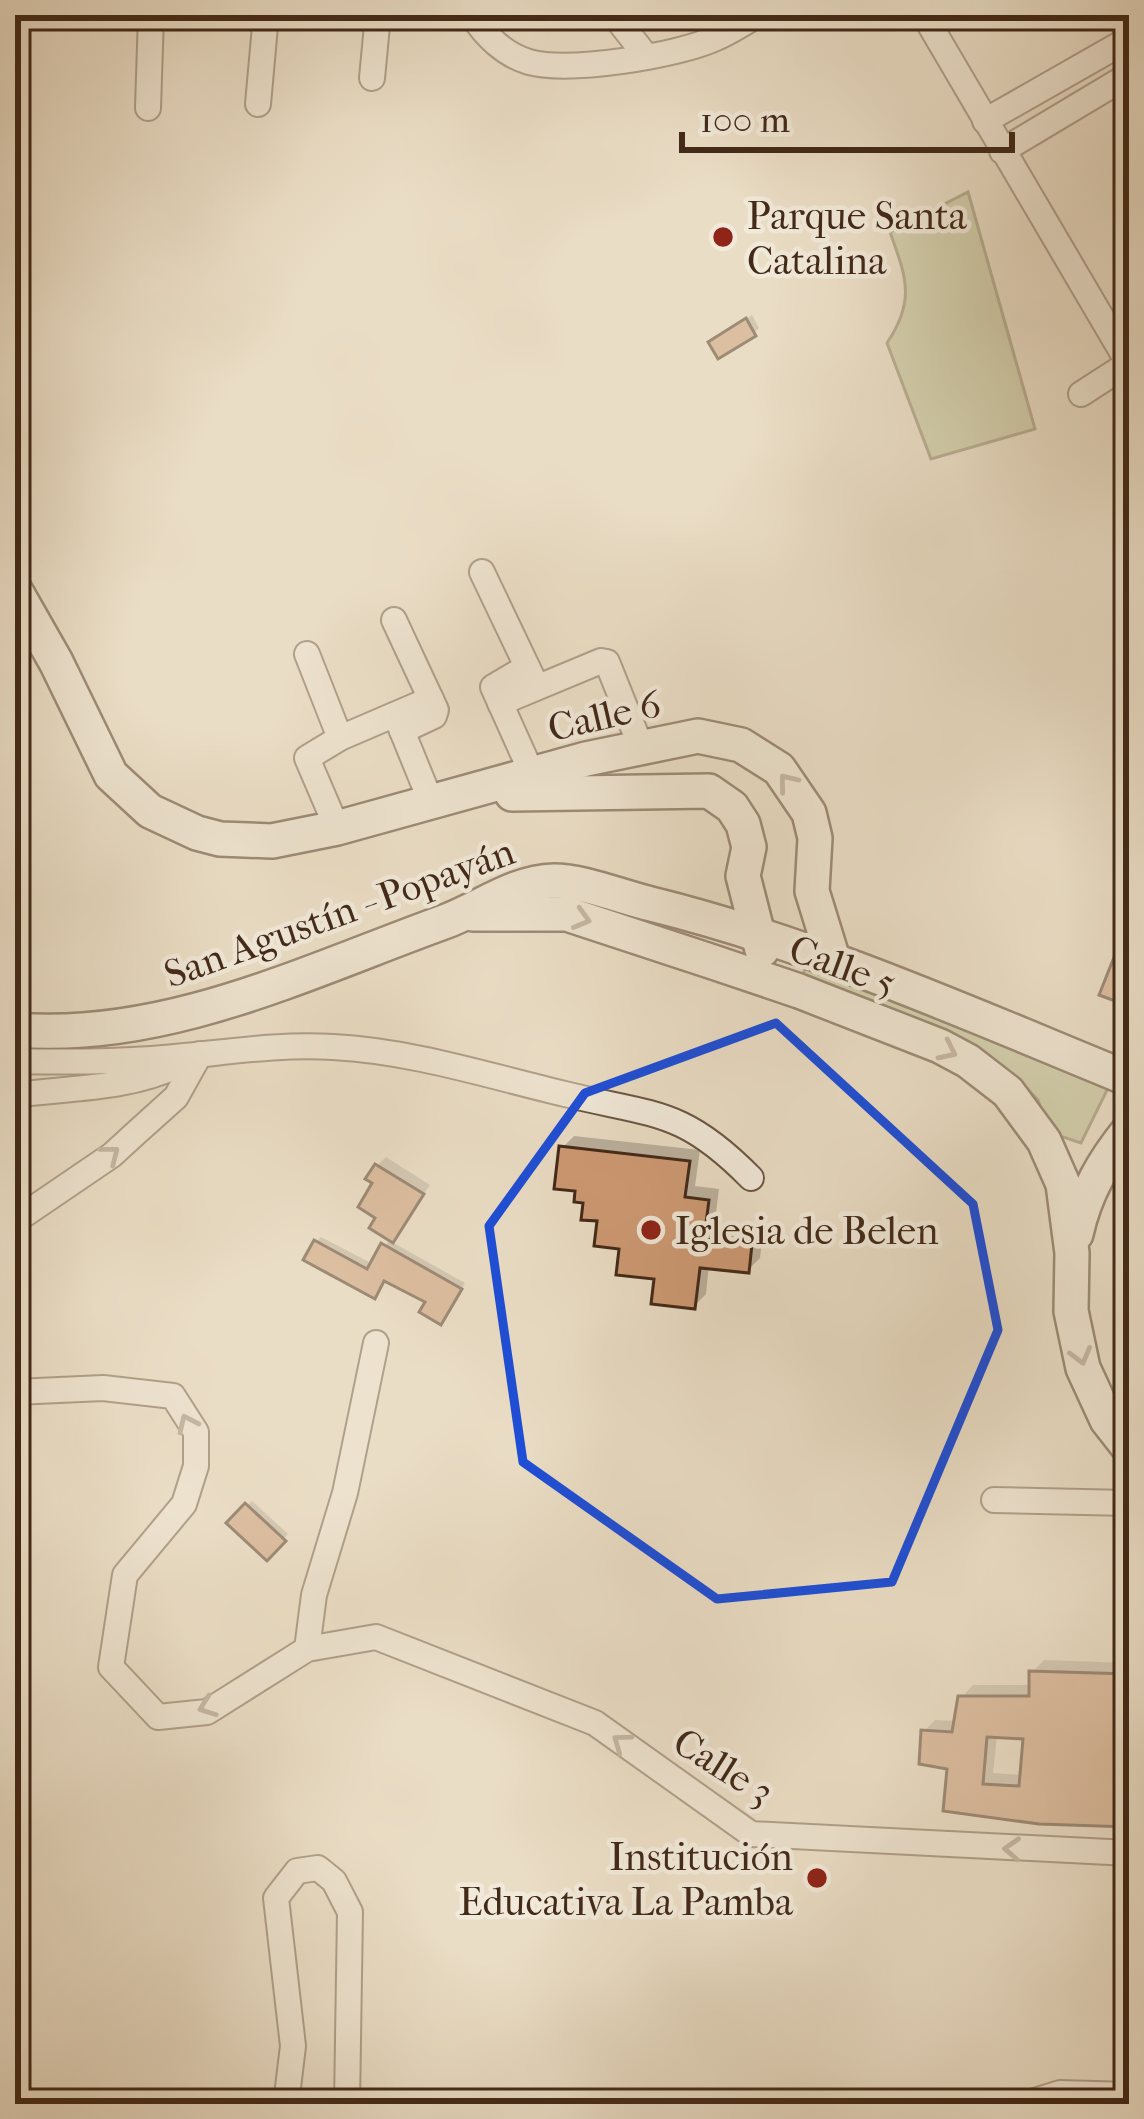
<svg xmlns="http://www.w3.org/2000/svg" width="1144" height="2119" font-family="'IM FELL French Canon',serif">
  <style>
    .green { fill: #bbc092; stroke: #7e7455; stroke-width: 3 }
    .shadow { fill: #0003; fill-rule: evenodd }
    .building { fill: #cd9973; stroke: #422918; stroke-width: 3; fill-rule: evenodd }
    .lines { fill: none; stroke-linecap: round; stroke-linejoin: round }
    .street-casing { stroke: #6c5643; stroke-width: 28 }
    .secondary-casing { stroke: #422918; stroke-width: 38 }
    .street { stroke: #f1e9d9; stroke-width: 24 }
    .secondary { stroke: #f1e9d9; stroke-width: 33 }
    .oneway { stroke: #9a8978 }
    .marked { fill: none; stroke: #1d4ed8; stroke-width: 9; stroke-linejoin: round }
    .poi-dot { fill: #8f2418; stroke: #f1e9d9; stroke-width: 4.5 }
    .labels { text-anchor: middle; stroke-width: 9; stroke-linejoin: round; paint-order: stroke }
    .poi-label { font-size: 39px; fill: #422918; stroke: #f1e9d9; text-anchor: start }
    .street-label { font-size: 39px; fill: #422918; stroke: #f1e9d9 }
  </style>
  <rect width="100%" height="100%" fill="#eaddc5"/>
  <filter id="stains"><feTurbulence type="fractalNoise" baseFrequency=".00167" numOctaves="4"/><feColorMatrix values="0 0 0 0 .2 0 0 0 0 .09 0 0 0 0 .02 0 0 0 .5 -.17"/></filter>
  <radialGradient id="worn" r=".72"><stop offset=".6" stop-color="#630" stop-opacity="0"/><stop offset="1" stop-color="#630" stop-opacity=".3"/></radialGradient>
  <g class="green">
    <path d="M968,192L1035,429L931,459L887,343C916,300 906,277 890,232Z"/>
    <path d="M810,957L1111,1082L1081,1143L1048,1132L1038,1100L1014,1075L801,979Z"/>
  </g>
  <g class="shadow">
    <path d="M752,315L759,328L754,333L717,337Z"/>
    <path d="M574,1136L700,1150L695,1186L719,1189L714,1228L763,1234L760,1258L748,1270L709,1265L706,1294L694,1306L623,1246L578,1189L562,1148Z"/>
    <path d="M386,1157L430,1185L390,1241L465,1283L446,1316L429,1301L386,1279L375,1295L316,1242L321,1237L373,1264L391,1238L379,1217L376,1182L377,1166Z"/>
    <path d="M252,1501L288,1534L267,1557L230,1523Z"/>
    <path d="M1044,1660L1129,1663V1824L1039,1821L950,1766L923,1732L935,1720L957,1721L961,1698L973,1685H1032V1672ZM997,1735L1026,1737L1023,1775L993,1773Z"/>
  </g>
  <g class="building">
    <path d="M746,318L756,336L718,359L708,342Z"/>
    <path d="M1128,922H1129V1006L1099,995Z"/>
    <path d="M559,1146L690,1161L685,1197L709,1200L704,1239L752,1244L749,1273L700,1268L695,1309L651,1304L654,1279L616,1275L619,1249L594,1246L597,1221L581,1220L583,1203L574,1202L575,1191L554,1189Z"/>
    <path d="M375,1164L424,1194L393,1243L369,1228L375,1218L358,1207L372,1183L365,1179Z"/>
    <path d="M314,1240L367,1269L381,1243L462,1289L441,1325L419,1312L425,1302L384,1281L375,1299L303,1260Z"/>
    <path d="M245,1503L286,1541L267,1561L226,1523Z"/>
    <path d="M1029,1671L1129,1674V1827L1039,1824L943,1811L947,1769L919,1764L921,1730L952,1732L958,1696H1029ZM987,1737L1023,1739L1019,1786L983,1784Z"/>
  </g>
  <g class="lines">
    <g class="street-casing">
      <g id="street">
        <path d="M472,15C485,36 505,55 529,62C570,73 677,56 716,38C730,32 744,23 757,15"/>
        <path d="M614,15L646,56"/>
        <path d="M924,15L1129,364"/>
        <path d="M372,78L378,15"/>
        <path d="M258,104L266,15"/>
        <path d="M148,108L151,15"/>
        <path d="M985,121L1129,39"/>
        <path d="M1002,151L1129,75"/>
        <path d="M1081,394L1129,363"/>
        <path d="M482,572L533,679"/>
        <path d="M394,620L436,710L434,716L402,731"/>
        <path d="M307,654L340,738"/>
        <path d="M527,667L493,687L533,776"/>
        <path d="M500,703L601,661L607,662L641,747"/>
        <path d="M396,716L431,802"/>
        <path d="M337,828L307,758L340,738L431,699"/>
        <path d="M15,1061C60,1062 106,1062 152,1059C212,1055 273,1043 333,1047C412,1051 489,1076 565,1094C654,1116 682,1108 751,1178"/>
        <path d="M15,1095C67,1088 129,1089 176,1066"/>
        <path d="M15,1221L112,1155L136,1133L176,1097L200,1054"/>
        <path d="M15,1392L103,1388L173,1396L196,1432V1466L184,1504L125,1575L111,1667L158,1717L207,1712L307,1649L376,1637L595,1723L751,1834L1129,1853"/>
        <path d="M994,1500L1129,1503"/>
        <path d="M307,1649L314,1595L345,1493L376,1343"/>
        <path d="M286,2104L293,2046L276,1898L297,1871L318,1868L334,1881L350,1912L347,2104"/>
        <path d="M1025,2104L1060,2093L1129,2095"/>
      </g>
    </g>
    <g class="secondary-casing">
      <g id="secondary">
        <path d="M15,590L56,662L111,775L150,811L197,833L220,839L272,841L337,828L586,759L698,736L741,745L779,769L809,813L815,838L812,891L833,959"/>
        <path d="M512,794L709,791L732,807L743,824L749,847L743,876L762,950"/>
        <path d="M473,914H567L713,962L799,991L940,1046L968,1061L1008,1092L1044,1141L1063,1184L1072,1253L1071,1311L1083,1368L1107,1420L1129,1448"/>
        <path d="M15,1030C165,1042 306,972 444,922C480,909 513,882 554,881C584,881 621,897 651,904C817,945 972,1015 1129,1079"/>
        <path d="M1076,1234C1085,1193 1103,1162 1129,1130"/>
      </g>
    </g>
    <use href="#street" class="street"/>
    <use href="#secondary" class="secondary"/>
  </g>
  <defs><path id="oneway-chevron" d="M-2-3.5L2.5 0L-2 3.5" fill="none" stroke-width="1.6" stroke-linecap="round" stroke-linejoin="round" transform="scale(3)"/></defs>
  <g class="oneway">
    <use href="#oneway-chevron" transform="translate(787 782) rotate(-129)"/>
    <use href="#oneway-chevron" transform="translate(582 919) rotate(16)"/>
    <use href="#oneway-chevron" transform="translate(948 1051) rotate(26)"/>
    <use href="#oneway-chevron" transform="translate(111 1154) rotate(-38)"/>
    <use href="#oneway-chevron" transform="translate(1081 1356) rotate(75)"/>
    <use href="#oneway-chevron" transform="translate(187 1423) rotate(-115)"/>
    <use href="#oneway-chevron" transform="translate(207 1707) rotate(160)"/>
    <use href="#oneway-chevron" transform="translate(621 1742) rotate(-144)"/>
    <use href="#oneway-chevron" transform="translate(1012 1849) rotate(-177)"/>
  </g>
  <path d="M0 0H1144V2119H0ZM776,1023L973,1204L998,1330L892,1582L717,1599L523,1462L489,1226L585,1093Z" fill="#eaddc5" fill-opacity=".55" fill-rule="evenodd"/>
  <path class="marked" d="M776,1023L973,1204L998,1330L892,1582L717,1599L523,1462L489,1226L585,1093Z"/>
  <g class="poi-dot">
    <circle cx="723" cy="237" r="12"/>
    <circle cx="651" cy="1230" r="12"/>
    <circle cx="817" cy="1878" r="12"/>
  </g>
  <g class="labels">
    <g class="poi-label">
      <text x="747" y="229">Parque Santa<tspan x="747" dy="45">Catalina</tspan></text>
      <text x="675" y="1244">Iglesia de Belen</text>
      <text x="793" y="1870" text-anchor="end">Institución<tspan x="793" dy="45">Educativa La Pamba</tspan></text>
    </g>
    <g class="street-label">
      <text transform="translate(604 715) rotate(-13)" y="14">Calle 6</text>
      <text transform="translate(339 912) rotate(-20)" y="14">San Agustín - Popayán</text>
      <text transform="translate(843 965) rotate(20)" y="14">Calle 5</text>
      <text transform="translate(724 1766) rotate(32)" y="14">Calle 3</text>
    </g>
  </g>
  <rect width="1144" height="2119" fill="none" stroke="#eaddc5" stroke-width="60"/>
  <rect x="18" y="18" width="1108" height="2083" fill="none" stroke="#422918" stroke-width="6"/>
  <rect x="30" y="30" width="1084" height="2059" fill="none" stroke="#422918" stroke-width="3"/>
  <path d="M682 132v18h330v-18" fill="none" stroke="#422918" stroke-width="6"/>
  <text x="700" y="132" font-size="36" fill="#422918" stroke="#f1e9d9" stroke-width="9" paint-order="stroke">100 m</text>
  <rect width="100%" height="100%" filter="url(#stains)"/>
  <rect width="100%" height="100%" fill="url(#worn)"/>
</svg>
